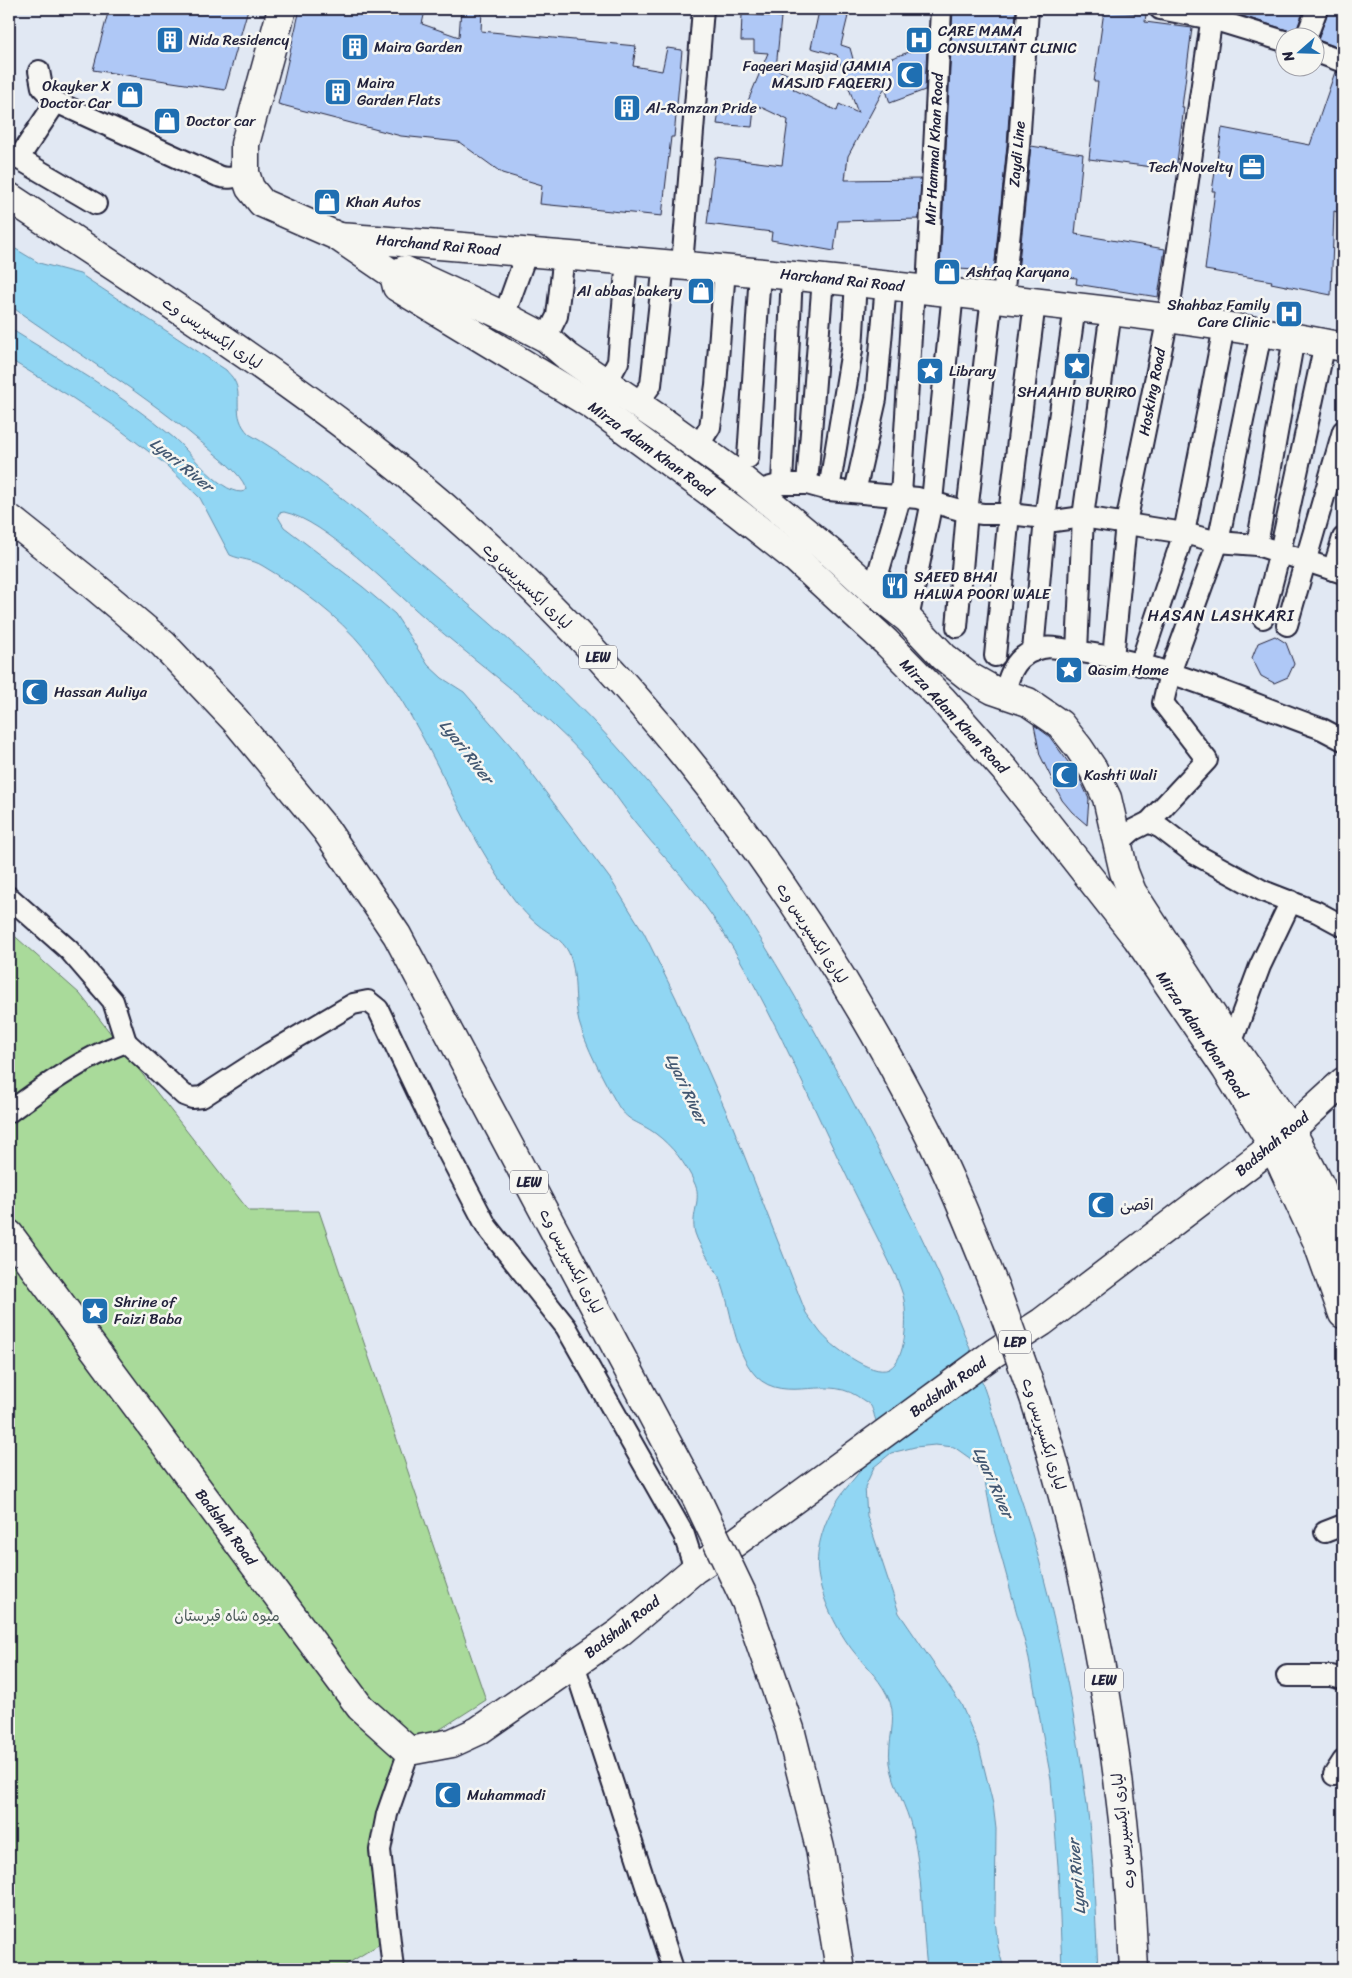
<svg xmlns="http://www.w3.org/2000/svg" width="1352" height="1978" font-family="Sriracha,'Playpen Sans Arabic',sans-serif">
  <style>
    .green { fill: #a9da9a; stroke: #667e6a }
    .water { fill: #91d6f3; stroke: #658ea9; fill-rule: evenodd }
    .building { fill: #afc8f6; stroke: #22223b }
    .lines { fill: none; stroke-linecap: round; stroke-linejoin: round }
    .minor-casing { stroke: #22223b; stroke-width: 24 }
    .secondary-casing { stroke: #22223b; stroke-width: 31 }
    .motorway-casing { stroke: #22223b; stroke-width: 31 }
    .minor { stroke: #f6f6f2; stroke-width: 20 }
    .secondary { stroke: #f6f6f2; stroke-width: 28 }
    .motorway { stroke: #f6f6f2; stroke-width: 28 }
    .motorway-bridge-casing { stroke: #22223b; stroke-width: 31; stroke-linecap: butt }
    .motorway-bridge { stroke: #f6f6f2; stroke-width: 28 }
    .labels { text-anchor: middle; stroke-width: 5; stroke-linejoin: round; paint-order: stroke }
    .shield { fill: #f6f6f2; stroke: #626272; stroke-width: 1 }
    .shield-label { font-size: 14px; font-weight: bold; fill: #22223b }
    .poi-label { font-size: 15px; fill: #22223b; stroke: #f6f6f2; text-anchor: start }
    .street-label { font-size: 15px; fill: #22223b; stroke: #f6f6f2 }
    .park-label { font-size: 15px; fill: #4a5958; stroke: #f6f6f2 }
    .water-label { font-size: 16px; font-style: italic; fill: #435872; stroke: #f6f6f2 }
    .neighbourhood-label { font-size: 16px; letter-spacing: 1px; fill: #22223b; stroke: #f6f6f2 }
  </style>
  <rect width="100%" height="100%" fill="#e1e8f3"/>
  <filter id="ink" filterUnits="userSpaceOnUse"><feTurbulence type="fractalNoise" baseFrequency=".02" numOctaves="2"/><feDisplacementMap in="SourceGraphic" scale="10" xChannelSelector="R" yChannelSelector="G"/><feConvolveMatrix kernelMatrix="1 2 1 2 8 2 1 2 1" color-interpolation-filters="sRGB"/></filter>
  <g filter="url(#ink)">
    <path class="green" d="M9,931L80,994L249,1211H319L486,1700L428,1737L372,1845L383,1942L339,1969H9Z"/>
    <path class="water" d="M9,245L39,263L80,274L92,282L226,370C228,373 232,376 234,380C244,397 230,415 249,434C315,472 379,529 438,578C508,638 576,698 636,768C721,865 786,976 846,1089C883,1159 920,1230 951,1302C972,1350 988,1399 1004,1449C1013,1475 1022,1501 1030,1527C1056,1617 1075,1712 1087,1805C1094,1859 1095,1915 1098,1969H1062L1058,1866L1051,1779L1028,1654L994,1530L984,1476L971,1459L954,1447L935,1445L915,1447L891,1453L874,1467L865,1487L867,1516L899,1613L961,1704L979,1747L993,1804L996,1829L995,1919L998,1947L1004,1969H927C922,1923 923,1875 912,1829C907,1807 893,1785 890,1763C887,1742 897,1721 890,1702C883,1682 867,1668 854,1652C838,1632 821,1598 818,1573C815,1547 825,1519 839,1498C851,1480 879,1454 879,1431C879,1429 874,1416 874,1414C873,1411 872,1408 871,1406C870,1404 858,1397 857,1396C823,1374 778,1408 751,1370C732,1343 732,1309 720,1279C713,1263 700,1249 695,1233C690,1215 703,1199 694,1182C686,1164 672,1146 656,1134C639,1121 627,1123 616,1102C604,1081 585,1044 579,1022C573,999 578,975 569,953C562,938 549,934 537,924C521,911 509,893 498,876C450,803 422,717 365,649C337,615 300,588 263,566C252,559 241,560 230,555L200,498L165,464L119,429L71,397L9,359V328C65,363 123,395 174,438C188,450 225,499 245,491L246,488C239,471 220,459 207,447C145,394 75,352 9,305ZM284,512C324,520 391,588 424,617C479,665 540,707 590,762C606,781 620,802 635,822C656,849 680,872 700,899C758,977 795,1069 837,1156C856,1197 878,1237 897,1278C899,1285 903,1293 904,1300C907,1317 907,1359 889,1369C872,1377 830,1345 820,1332C815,1326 811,1319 806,1313L733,1127L676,998L644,933L611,880L511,746L464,692L442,678L428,665L395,614L363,587L284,527L278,517L279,513Z"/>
    <g class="building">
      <path d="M109,9H248L225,90L93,70Z"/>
      <path d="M300,9H416L425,11L422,24L459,37L461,9H482L481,31L636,46L633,66L662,71L667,48L682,50L674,137H671L662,216L540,204L542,185L502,173L459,142L401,136L278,104Z"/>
      <path d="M953,9H1016L1007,145L994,271L940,268Z"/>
      <path d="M1228,9H1304L1295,34L1287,30L1227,11Z"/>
      <path d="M1329,9H1343V49L1318,40Z"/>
      <path d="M819,11L848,16L841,45L850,48L856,70L927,46L925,90L890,103L885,87L848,156L845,180L921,179L919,219L838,221L834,251L771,240L772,232L707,224L715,157L782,165L788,120L748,101L768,53L754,52V41H741L742,14L781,17L776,69L798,79L793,89L837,111L839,104L858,113L837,55L811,48Z"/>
      <path d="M1104,11L1146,14L1145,22L1192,28L1182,107H1184L1176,170L1089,159L1098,82H1094Z"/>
      <path d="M1335,72L1343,74V178L1337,212L1334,211L1331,295L1271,283L1272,281L1205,270L1215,191H1212L1222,128L1310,145Z"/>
      <path d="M720,106L754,109L752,127L717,124Z"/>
      <path d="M1031,146L1083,154L1075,234L1165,249L1158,297L1076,284L1077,278L1018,272Z"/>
      <path d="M1275,636L1286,643L1294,664L1288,677L1274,683L1261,676L1252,658L1258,643Z"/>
      <path d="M1034,725L1049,736L1079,777L1089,799L1087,825L1072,812L1062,800L1040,755Z"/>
    </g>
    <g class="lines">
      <g class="minor-casing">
        <g id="minor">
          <path d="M1160,9L1212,19L1284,41"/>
          <path d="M1306,38L1317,9"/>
          <path d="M1314,51L1343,62"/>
          <path d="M39,71L42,87L56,102L218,176C229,180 235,177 245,173"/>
          <path d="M9,153L96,204"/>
          <path d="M18,159L56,102"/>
          <path d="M682,265L703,9"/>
          <path d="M927,290L941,9"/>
          <path d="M1003,298L1019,146L1028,9"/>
          <path d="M504,316L527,252"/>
          <path d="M546,338L557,316L564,255"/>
          <path d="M607,382L618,362L627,260"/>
          <path d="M637,404L651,385L664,263"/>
          <path d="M698,446L710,427L716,385L725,269"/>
          <path d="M748,458L760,272"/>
          <path d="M782,484L792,275"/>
          <path d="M807,484L823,278"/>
          <path d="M829,490L852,350L856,281"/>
          <path d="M756,491L782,484H807L829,490L918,498L967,512L983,514H1009L1045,518L1054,521L1083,517L1184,533L1218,542L1257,545L1343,573"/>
          <path d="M855,492L876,399L886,284"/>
          <path d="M1257,545L1294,338"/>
          <path d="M1333,570L1343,538"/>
          <path d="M873,591L901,495L914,288"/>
          <path d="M1263,618L1280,552L1325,343"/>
          <path d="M908,619L932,501L953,292"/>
          <path d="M1287,625L1343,431"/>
          <path d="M957,627L967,512L992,297"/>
          <path d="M1033,651L1045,518L1075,307"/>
          <path d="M1077,651L1083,517L1111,311"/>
          <path d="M995,656L1009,514L1035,302"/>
          <path d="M1113,658L1126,523L1168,317L1213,9"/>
          <path d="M1140,665L1184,533L1224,327"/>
          <path d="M1004,694C1010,671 1017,653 1043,648C1051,646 1064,649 1073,651C1155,660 1244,701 1322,729L1343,740"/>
          <path d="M1149,822L1161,828L1195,854L1263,891L1317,912L1343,926"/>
          <path d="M1118,843L1133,830L1149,822L1207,760L1163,703L1170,673L1218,542L1261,333"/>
          <path d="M9,897L69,950L113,1001L126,1042"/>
          <path d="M1231,1044L1260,966L1291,901"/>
          <path d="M9,1112C46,1085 83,1058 126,1042L184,1095L192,1098L202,1097L270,1053L353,1004L368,1001L378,1009L429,1116L487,1227L566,1327L684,1535L695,1569"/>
          <path d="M1325,1532L1343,1525"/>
          <path d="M574,1664L673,1969"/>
          <path d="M1287,1676H1331L1343,1679"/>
          <path d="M1334,1775L1343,1761"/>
          <path d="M393,1969L380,1850L387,1814L409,1751"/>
        </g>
      </g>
      <g class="secondary-casing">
        <g id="secondary">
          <path d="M282,9L245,144V173L250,188L262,203L337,236L394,275L397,287L592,405L738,513L796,559L886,642L942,699L1005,770L1137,938L1226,1069L1273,1146L1317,1241L1343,1314"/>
          <path d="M339,237C562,255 784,272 1006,299C1119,312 1232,324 1343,347"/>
          <path d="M394,275L404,270L504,316L546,338L568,357L661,420L732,471L831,553L873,591L908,619L944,657L968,676L993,690L1028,702L1060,724L1079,748L1093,769L1107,798L1124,872L1132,892L1231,1044L1291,1130L1321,1187L1343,1240"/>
          <path d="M9,1234L360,1707L409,1751L452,1743L478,1731L619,1633L695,1569L736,1542L994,1353L1042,1322L1273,1146L1343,1082"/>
        </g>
      </g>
      <g class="motorway-casing">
        <g id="motorway">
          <path d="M9,197C128,276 250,353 363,440C599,623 791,862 926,1129C952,1180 973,1234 995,1288"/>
          <path d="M1034,1397C1093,1582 1126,1775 1134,1969"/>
        </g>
      </g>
      <use href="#minor" class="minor"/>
      <use href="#secondary" class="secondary"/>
      <use href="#motorway" class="motorway"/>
      <g class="motorway-bridge-casing">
        <g id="motorway-bridge">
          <path d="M9,518L93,585L163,644L235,720L326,830L397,935L697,1499L746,1602L790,1729L820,1848L840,1969"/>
          <path d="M995,1288L1034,1397"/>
        </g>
      </g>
      <use href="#motorway-bridge" class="motorway-bridge"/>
    </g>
  </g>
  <defs>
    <g id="building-square" transform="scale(1.4375)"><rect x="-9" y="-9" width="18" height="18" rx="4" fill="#1f6fb2" stroke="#f6f6f2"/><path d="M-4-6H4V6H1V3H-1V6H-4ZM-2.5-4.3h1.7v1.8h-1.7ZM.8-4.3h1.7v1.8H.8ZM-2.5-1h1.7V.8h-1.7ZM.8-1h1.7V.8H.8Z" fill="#fff"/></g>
    <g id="hospital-square" transform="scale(1.4375)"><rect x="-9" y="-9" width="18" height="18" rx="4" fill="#1f6fb2" stroke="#f6f6f2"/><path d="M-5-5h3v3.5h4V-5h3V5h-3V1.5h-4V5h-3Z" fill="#fff"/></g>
    <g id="mosque-square" transform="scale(1.4375)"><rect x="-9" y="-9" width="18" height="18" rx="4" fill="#1f6fb2" stroke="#f6f6f2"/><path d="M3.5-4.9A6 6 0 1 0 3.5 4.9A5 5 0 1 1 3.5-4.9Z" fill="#fff"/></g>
    <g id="shop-square" transform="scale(1.4375)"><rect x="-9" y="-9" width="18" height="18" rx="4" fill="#1f6fb2" stroke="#f6f6f2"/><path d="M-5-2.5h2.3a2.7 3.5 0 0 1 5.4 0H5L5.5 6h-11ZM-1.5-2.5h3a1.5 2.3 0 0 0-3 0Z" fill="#fff"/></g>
    <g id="office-square" transform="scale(1.4375)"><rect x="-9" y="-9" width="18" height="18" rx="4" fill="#1f6fb2" stroke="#f6f6f2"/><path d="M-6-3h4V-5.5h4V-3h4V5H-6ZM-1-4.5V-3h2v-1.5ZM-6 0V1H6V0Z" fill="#fff"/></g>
    <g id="sight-square" transform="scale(1.4375)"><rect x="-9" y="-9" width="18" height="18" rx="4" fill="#1f6fb2" stroke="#f6f6f2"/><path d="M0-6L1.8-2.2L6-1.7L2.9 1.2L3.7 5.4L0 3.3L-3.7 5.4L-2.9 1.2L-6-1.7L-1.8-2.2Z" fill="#fff"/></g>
    <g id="restaurant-square" transform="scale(1.4375)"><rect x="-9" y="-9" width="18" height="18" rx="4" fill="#1f6fb2" stroke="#f6f6f2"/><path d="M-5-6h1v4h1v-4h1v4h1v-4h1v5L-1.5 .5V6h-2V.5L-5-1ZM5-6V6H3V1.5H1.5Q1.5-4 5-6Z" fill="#fff"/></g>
  </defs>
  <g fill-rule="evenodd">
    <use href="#building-square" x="170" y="40"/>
    <use href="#hospital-square" x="919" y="40"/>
    <use href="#building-square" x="355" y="47"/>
    <use href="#mosque-square" x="910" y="75"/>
    <use href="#building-square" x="338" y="92"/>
    <use href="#shop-square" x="130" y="95"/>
    <use href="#building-square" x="627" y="108"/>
    <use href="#shop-square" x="167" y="121"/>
    <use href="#office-square" x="1252" y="167"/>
    <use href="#shop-square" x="327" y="202"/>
    <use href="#shop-square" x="947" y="272"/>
    <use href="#shop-square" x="701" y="291"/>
    <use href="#hospital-square" x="1289" y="314"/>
    <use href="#sight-square" x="1077" y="366"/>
    <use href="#sight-square" x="930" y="371"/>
    <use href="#restaurant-square" x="895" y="586"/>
    <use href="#sight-square" x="1069" y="670"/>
    <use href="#mosque-square" x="35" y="692"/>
    <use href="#mosque-square" x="1065" y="775"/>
    <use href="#mosque-square" x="1101" y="1205"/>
    <use href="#sight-square" x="95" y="1311"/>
    <use href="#mosque-square" x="448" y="1795"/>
  </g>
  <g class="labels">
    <g class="shield">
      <rect x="579" y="645.5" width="38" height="23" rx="4"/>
      <rect x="510" y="1170.5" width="38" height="23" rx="4"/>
      <rect x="999" y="1330.5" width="32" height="23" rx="4"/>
      <rect x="1085" y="1668.5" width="38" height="23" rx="4"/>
    </g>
    <g class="shield-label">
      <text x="598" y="662">LEW</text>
      <text x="529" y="1187">LEW</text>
      <text x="1015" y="1347">LEP</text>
      <text x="1104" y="1685">LEW</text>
    </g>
    <g class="poi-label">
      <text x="938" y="36">CARE MAMA<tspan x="938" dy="17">CONSULTANT CLINIC</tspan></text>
      <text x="189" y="45">Nida Residency</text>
      <text x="374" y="52">Maira Garden</text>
      <text x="891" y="71" text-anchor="end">Faqeeri Masjid (JAMIA<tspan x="891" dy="17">MASJID FAQEERI)</tspan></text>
      <text x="357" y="88">Maira<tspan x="357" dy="17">Garden Flats</tspan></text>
      <text x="111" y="91" text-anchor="end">Okayker X<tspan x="111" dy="17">Doctor Car</tspan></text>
      <text x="646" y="113">Al-Ramzan Pride</text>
      <text x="186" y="126">Doctor car</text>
      <text x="1233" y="172" text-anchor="end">Tech Novelty</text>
      <text x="346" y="207">Khan Autos</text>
      <text x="966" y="277">Ashfaq Karyana</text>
      <text x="682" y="296" text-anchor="end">Al abbas bakery</text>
      <text x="1270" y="310" text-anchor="end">Shahbaz Family<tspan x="1270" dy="17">Care Clinic</tspan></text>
      <text x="949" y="376">Library</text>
      <text x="1077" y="397" text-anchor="middle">SHAAHID BURIRO</text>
      <text x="914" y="582">SAEED BHAI<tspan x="914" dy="17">HALWA POORI WALE</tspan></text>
      <text x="1088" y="675">Qasim Home</text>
      <text x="54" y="697">Hassan Auliya</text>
      <text x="1084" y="780">Kashti Wali</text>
      <text x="1120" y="1210">اقصیٰ</text>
      <text x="114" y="1307">Shrine of<tspan x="114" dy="17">Faizi Baba</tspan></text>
      <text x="467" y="1800">Muhammadi</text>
    </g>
    <g class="street-label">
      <text transform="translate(934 149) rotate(-87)" y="5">Mir Hammal Khan Road</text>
      <text transform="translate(1017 154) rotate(-85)" y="5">Zaydi Line</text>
      <text transform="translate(438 245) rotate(5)" y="5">Harchand Rai Road</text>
      <text transform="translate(842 280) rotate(6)" y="5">Harchand Rai Road</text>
      <text transform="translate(212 333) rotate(34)" y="5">لیاری ایکسپریس وے</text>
      <text transform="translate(1152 392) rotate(-79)" y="5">Hosking Road</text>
      <text transform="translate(651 449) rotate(36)" y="5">Mirza Adam Khan Road</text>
      <text transform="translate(527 586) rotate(44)" y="5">لیاری ایکسپریس وے</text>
      <text transform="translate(954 716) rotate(47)" y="5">Mirza Adam Khan Road</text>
      <text transform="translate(812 933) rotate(57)" y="5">لیاری ایکسپریس وے</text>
      <text transform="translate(1202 1035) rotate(56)" y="5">Mirza Adam Khan Road</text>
      <text transform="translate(1272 1144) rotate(-40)" y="5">Badshah Road</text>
      <text transform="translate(571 1261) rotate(62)" y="5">لیاری ایکسپریس وے</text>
      <text transform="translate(948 1387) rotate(-36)" y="5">Badshah Road</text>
      <text transform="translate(1044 1434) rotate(73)" y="5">لیاری ایکسپریس وے</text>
      <text transform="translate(226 1527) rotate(53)" y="5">Badshah Road</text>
      <text transform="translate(622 1627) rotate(-38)" y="5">Badshah Road</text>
      <text transform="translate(1123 1831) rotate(-96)" y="5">لیاری ایکسپریس وے</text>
    </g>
    <g class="park-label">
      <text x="227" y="1621">میوہ شاہ قبرستان</text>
    </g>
    <g class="water-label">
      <text transform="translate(182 464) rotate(39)" y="6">Lyari River</text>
      <text transform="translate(467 751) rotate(52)" y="6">Lyari River</text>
      <text transform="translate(687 1088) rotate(65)" y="6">Lyari River</text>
      <text transform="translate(994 1482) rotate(66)" y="6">Lyari River</text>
      <text transform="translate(1076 1877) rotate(-95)" y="6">Lyari River</text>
    </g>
    <g class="neighbourhood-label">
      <text x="1221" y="621">HASAN LASHKARI</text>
    </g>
  </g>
  <rect width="1352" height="1978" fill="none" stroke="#f6f6f2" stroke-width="30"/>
  <rect x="15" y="15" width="1322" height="1948" fill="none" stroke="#22223b" stroke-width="2" filter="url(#ink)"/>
  <g transform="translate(1300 52) rotate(250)"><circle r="24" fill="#f6f6f2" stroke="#a1a1a9"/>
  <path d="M0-4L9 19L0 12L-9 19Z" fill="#1f6fb2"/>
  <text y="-8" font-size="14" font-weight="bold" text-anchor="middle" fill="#22223b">N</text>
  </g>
</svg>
